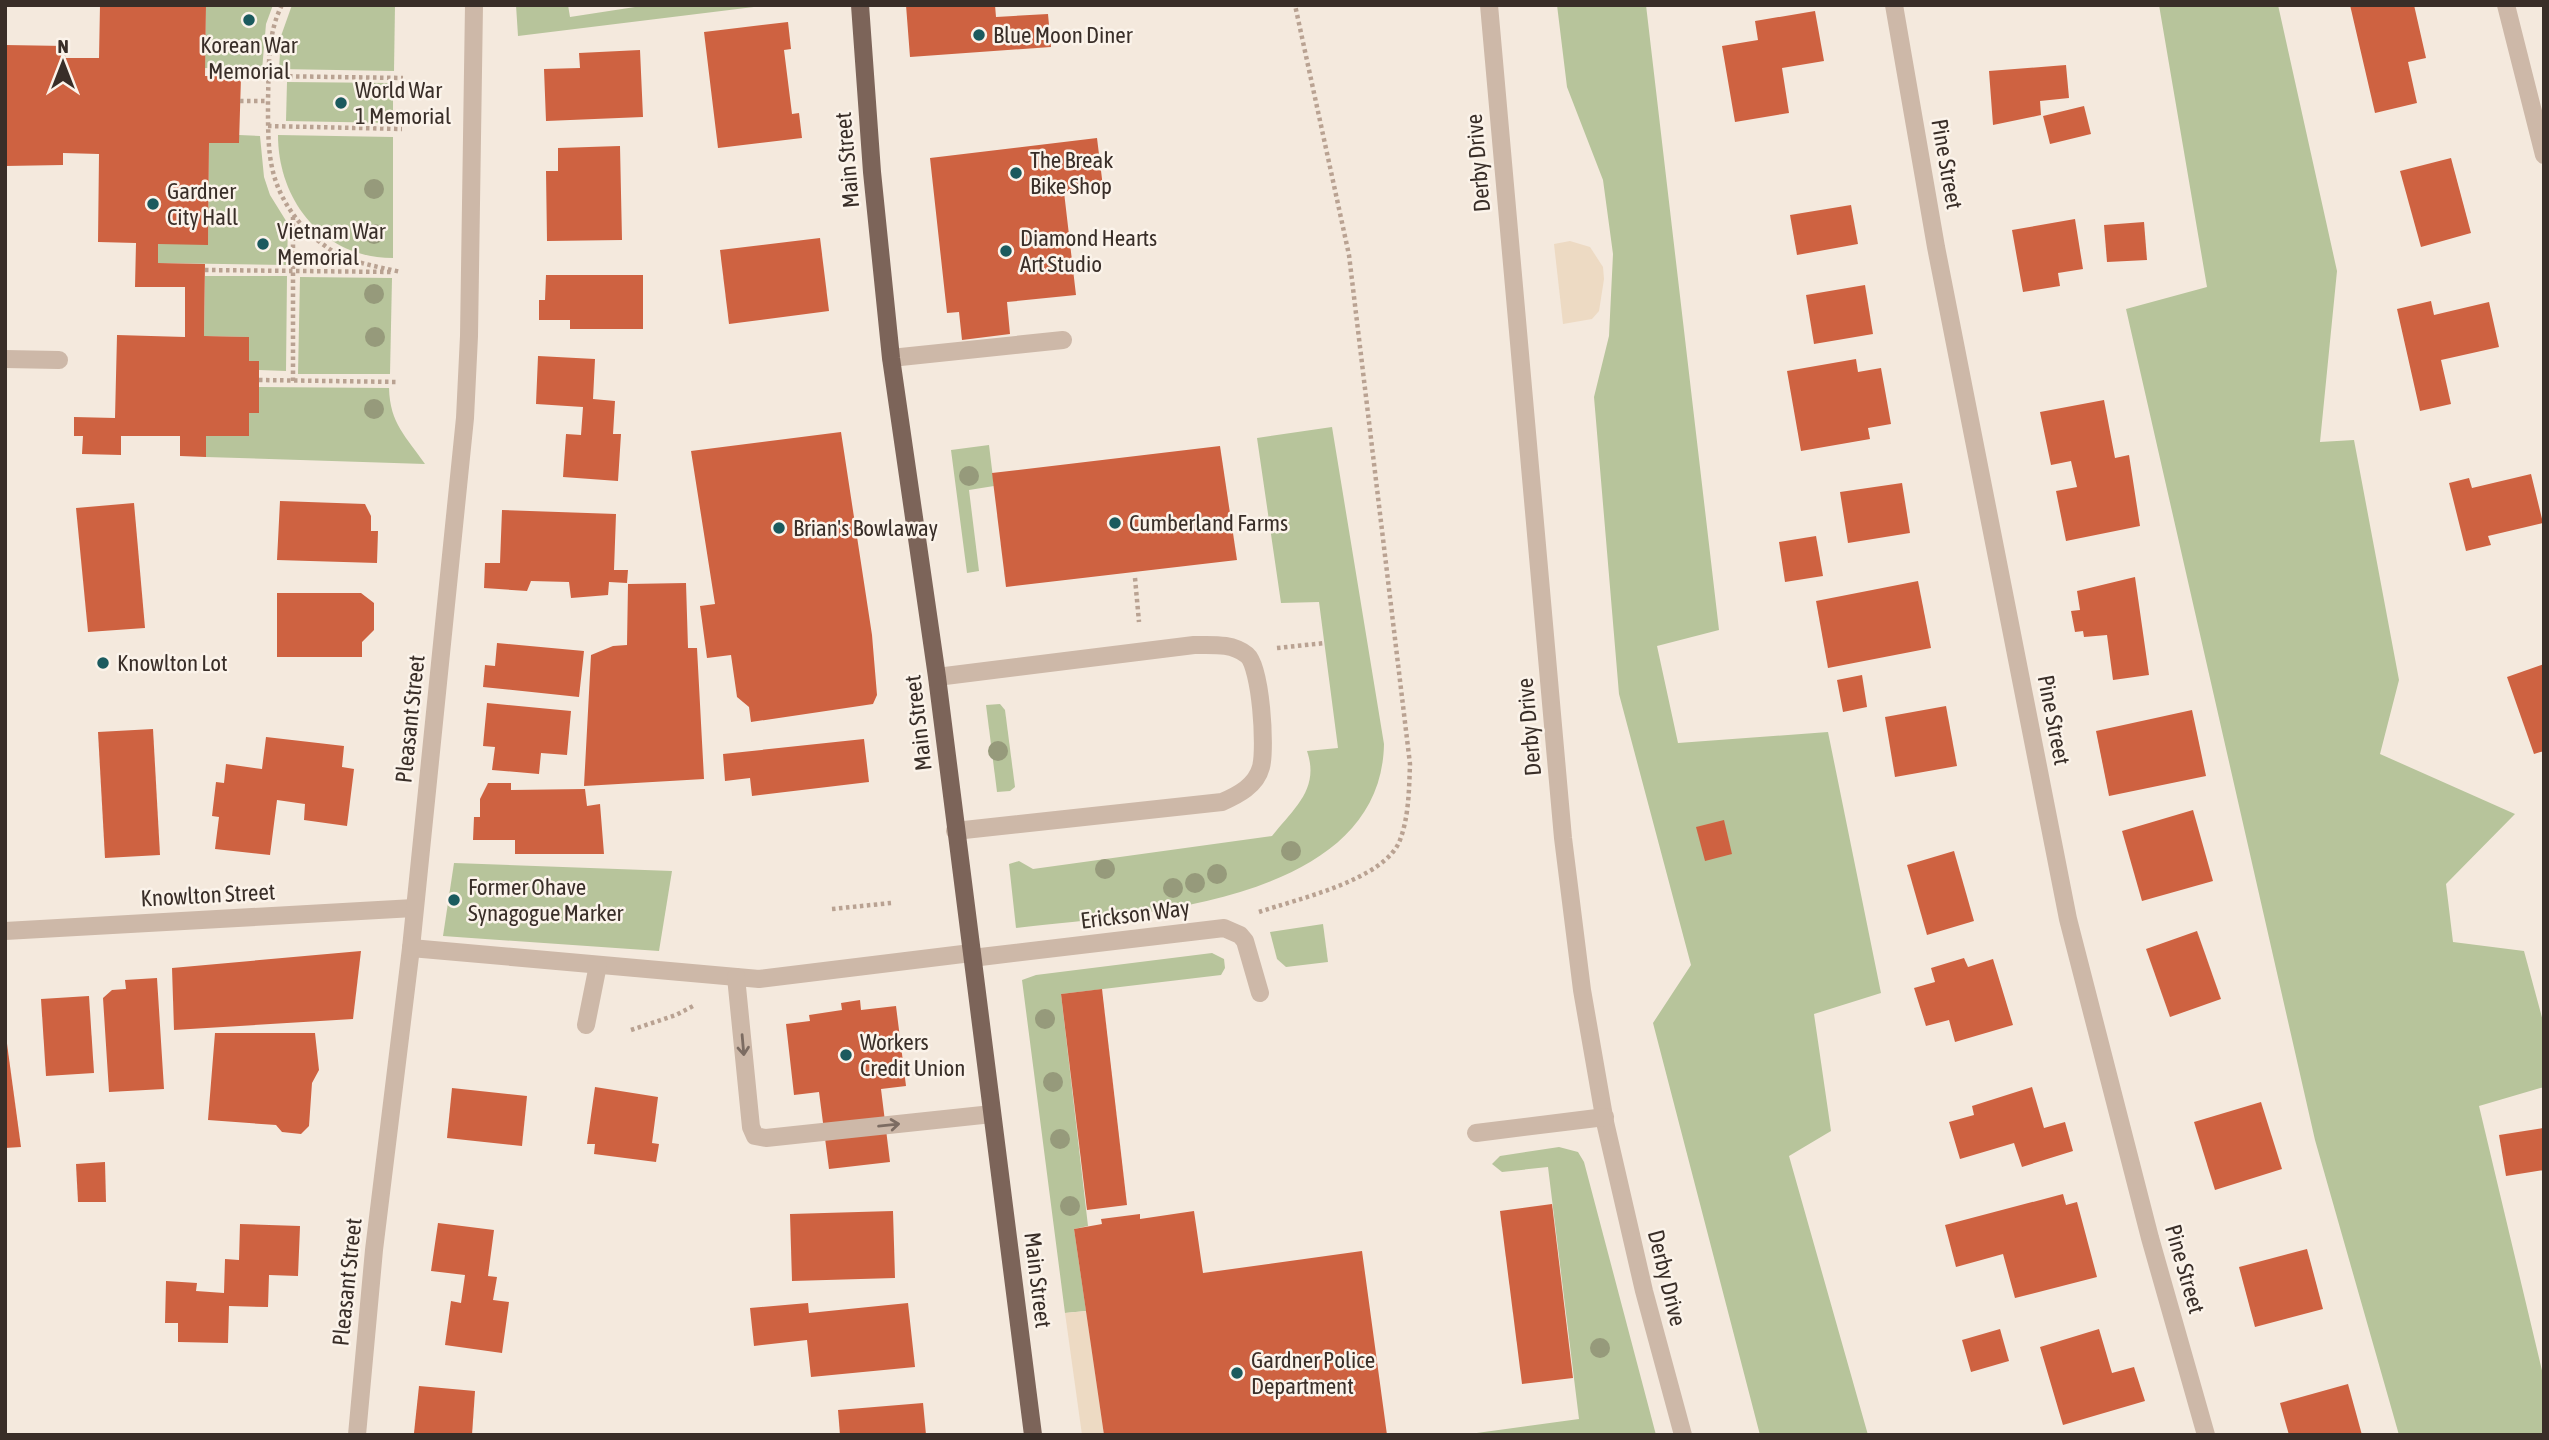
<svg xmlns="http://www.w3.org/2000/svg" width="2549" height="1440" font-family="'Asap Condensed',sans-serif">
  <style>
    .green { fill: #b7c49b }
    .plaza { fill: #eddac3 }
    .building { fill: #ce6241 }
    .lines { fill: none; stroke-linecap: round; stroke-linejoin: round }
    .path { stroke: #b9a292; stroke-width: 4.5; stroke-dasharray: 3.5 3.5; stroke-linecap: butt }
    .minor { stroke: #cdb8a8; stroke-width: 18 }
    .major { stroke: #7c6459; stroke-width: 18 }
    .tree { fill: #969a7b }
    .oneway { stroke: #7c6c62 }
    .poi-dot { fill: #1b5a5e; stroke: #fbf3ea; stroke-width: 2.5 }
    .labels { text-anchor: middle; stroke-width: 5; stroke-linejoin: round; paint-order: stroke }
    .poi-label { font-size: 23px; fill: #392e28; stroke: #fbf3ea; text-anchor: start }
    .street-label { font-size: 23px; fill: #392e28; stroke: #fbf3ea }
  </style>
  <rect width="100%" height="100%" fill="#f4e9dd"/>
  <g class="green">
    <path d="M206,5H273L266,24L262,70L205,68Z"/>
    <path d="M292,5H395L394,71L279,69L281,36Z"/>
    <path d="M516,5H568L570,17L648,5H771L518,36Z"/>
    <path d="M1557,5H1646L1719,630L1657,646L1678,743L1828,732L1881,993L1814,1014L1831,1131L1789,1156L1868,1435H1760L1653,1023L1691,965L1619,694L1594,397L1609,336L1613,254L1603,180L1567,87Z"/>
    <path d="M2159,5H2278L2337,271L2320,442L2354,440L2399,680L2380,754L2515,814L2446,884L2453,942L2524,951L2544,1025V1087L2479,1106L2544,1379V1435H2399L2315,1140L2126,309L2207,287Z"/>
    <path d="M287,82L393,83V123L286,121Z"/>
    <path d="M239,135L260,136L264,177L270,195L288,224L287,265L158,263V244H208L209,143H239Z"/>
    <path d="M278,135L393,137V258C323,258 278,201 278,135Z"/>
    <path d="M205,276H287L286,371L259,370V361H249V337L204,336Z"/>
    <path d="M300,277L392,278L390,374H298Z"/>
    <path d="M259,387L389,388C390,424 406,436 425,464L206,457V436H249V413L259,412Z"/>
    <path d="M1332,427L1384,744C1381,905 1133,914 1016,928L1009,864L1019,861L1033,869L1272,836C1294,808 1320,789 1307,751L1338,748L1319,602L1281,603L1257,438Z"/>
    <path d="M989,445L994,486L969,490L979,571L967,573L951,450Z"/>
    <path d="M1000,704L1005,710L1015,787L1010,791L997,792L986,705Z"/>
    <path d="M454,863L672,871L659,951L443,936Z"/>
    <path d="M1323,924L1328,962L1286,967L1277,959L1270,932Z"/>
    <path d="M1212,953L1224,959L1225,968L1221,975L1061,994L1088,1226L1074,1229L1086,1311L1065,1313L1022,980L1036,975Z"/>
    <path d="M1559,1147L1578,1152L1584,1162L1656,1435H1462L1579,1419L1548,1167L1502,1172L1492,1164L1500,1156Z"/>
  </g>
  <g class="plaza">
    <path d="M1570,241L1590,247L1603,267L1604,279L1599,311L1592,319L1563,324L1554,244Z"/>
    <path d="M1086,1311L1104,1435H1082L1065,1313Z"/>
  </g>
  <g class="building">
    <path d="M100,5H206L205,76L241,77L239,143H209L208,245L158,244V263L205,264L204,336L249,337V361H259V413H249V436H206V457L180,456V436H121V455L82,454L83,436H74V417L115,418L117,335L185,337V287H135L136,243L98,242L99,154L63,153V165L5,166V45L66,46L65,58H99Z"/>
    <path d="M906,5H995L996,17L1048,14L1051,47L910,57Z"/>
    <path d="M2350,5H2414L2426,58L2408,62L2417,103L2375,113Z"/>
    <path d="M1815,11L1824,61L1782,68L1789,113L1735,122L1722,46L1758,40L1755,21Z"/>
    <path d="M788,22L791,49L784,50L792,114L799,113L802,138L718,148L704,32Z"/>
    <path d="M640,50L643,117L546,121L544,69L580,68L579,53Z"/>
    <path d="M2066,65L2069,98L2040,101L2041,115L1993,125L1989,71Z"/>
    <path d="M2084,106L2091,134L2050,144L2043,116Z"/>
    <path d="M1097,138L1103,187L1064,192L1076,295L1007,302L1010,334L962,340L959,312L947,313L930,158Z"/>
    <path d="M620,146L622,240L547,241L546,171H558V148Z"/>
    <path d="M2451,158L2471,233L2421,247L2400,171Z"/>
    <path d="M1851,205L1858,244L1797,255L1790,215Z"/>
    <path d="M2075,219L2083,269L2058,273L2060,286L2023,292L2012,230Z"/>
    <path d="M2144,222L2147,260L2107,262L2104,225Z"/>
    <path d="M820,238L829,311L729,324L720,250Z"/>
    <path d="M546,275H643V329H570V320H539V300H545Z"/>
    <path d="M1865,285L1873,334L1814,344L1806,295Z"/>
    <path d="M2431,301L2434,315L2489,302L2499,347L2441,360L2451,404L2420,411L2397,309Z"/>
    <path d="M538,356L595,359L593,399L615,401L613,434H621L618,481L563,477L566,434L581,435L583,407L536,404Z"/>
    <path d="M1856,359L1858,372L1881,368L1891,424L1868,428L1870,439L1801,451L1787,371Z"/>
    <path d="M2104,400L2115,458L2129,455L2140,526L2066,541L2056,491L2077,487L2071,461L2051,465L2040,412Z"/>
    <path d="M841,432L872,635L877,695L873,704L751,722L749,707L737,697L731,655L707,658L700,606L715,604L691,451Z"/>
    <path d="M1220,446L1237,560L1006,587L992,473Z"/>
    <path d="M2531,474L2543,523L2488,536L2491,545L2466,551L2449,483L2469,478L2472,488Z"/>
    <path d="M1902,483L1910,533L1848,543L1840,492Z"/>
    <path d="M280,501L365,504L371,516V531H378L377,563L277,560Z"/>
    <path d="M134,503L145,628L88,632L76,508Z"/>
    <path d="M502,510L616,514L614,570H628L627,583L609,582L608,595L571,598L569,582L531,581L527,591L484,588L485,563H500Z"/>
    <path d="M1816,536L1823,576L1785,582L1779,542Z"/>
    <path d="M2135,577L2149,675L2113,680L2107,635L2084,637L2083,631L2075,632L2071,611L2080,610L2077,591Z"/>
    <path d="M1918,581L1931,648L1828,668L1816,601Z"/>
    <path d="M686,583L688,648H697L704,779L584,786L591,655L613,646L627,645L628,584Z"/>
    <path d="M277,593H361L374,603V630L362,642V657H277Z"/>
    <path d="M497,643L584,651L579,697L483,687L485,665L495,666Z"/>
    <path d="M2544,664V751L2534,754L2507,677Z"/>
    <path d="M1862,675L1867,707L1843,712L1837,680Z"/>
    <path d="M487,703L571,711L567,755L541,753L539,774L492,770L495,747L483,746Z"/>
    <path d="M1946,706L1957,766L1895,777L1885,717Z"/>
    <path d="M2192,710L2206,776L2109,796L2096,731Z"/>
    <path d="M153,729L160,855L105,858L98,732Z"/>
    <path d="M266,737L344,746L342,767L354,769L347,826L304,820L305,804L277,800L270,855L215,849L219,817L212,816L216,782L224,783L226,764L262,769Z"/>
    <path d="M864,739L869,782L752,796L750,778L725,781L723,754Z"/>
    <path d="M488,783H511V790L585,789L587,806L600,804L604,854H515V840H473L474,817H480V799Z"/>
    <path d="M2193,810L2213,881L2142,901L2122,831Z"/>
    <path d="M1724,820L1732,854L1705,861L1696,827Z"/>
    <path d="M1954,851L1974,921L1927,935L1907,865Z"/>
    <path d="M2197,931L2221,999L2170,1017L2146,949Z"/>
    <path d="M361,951L353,1019L174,1030L172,968Z"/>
    <path d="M1964,958L1968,967L1993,959L2013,1025L1955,1042L1949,1020L1926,1026L1914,988L1935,982L1931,968Z"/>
    <path d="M157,978L164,1089L109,1092L103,998L112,990L126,989L125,980Z"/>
    <path d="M1102,989L1127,1205L1087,1210L1061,994Z"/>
    <path d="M89,996L94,1073L46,1076L41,999Z"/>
    <path d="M860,1000L861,1010L896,1006L906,1086L881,1089L890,1162L829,1169L819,1092L794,1095L786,1024L810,1021L809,1015L842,1010L841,1003Z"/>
    <path d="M5,1029L21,1147L5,1148Z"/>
    <path d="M215,1033H315L319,1070L312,1083L309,1126L301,1134L282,1132L276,1125L208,1120Z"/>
    <path d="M595,1087L658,1097L652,1143L659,1144L656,1162L594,1154L595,1144H587Z"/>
    <path d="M2032,1087L2044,1128L2065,1122L2073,1151L2022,1167L2014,1143L1960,1159L1949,1122L1974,1115L1972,1106Z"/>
    <path d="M452,1088L527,1096L522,1146L447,1138Z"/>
    <path d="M2261,1102L2282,1169L2215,1190L2194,1122Z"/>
    <path d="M2543,1128L2544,1170L2506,1176L2499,1135Z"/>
    <path d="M105,1162L106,1202H78L76,1164Z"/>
    <path d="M2063,1194L2066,1205L2077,1202L2097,1277L2015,1298L2003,1254L1956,1267L1945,1225Z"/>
    <path d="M1552,1204L1573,1378L1522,1384L1500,1211Z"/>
    <path d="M893,1211L895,1278L792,1281L790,1214Z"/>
    <path d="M1194,1211L1203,1273L1362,1251L1387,1435H1104L1074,1229L1102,1224L1101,1219L1140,1214V1219Z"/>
    <path d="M438,1223L494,1230L488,1276L497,1277L493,1300L509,1302L502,1353L445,1345L451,1301L461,1303L465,1275L431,1271Z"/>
    <path d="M240,1224L300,1226L298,1276L269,1275L268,1307L229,1306L228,1343L178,1342V1323H165L166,1281L197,1283L196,1291L224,1293L225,1259L239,1260Z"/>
    <path d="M2307,1249L2323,1309L2255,1327L2239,1267Z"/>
    <path d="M808,1303L809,1313L908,1303L915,1367L811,1377L807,1340L754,1346L750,1308Z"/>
    <path d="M2000,1329L2009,1361L1971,1372L1962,1340Z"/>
    <path d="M2099,1329L2112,1373L2134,1367L2145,1401L2063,1425L2040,1347Z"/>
    <path d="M2348,1384L2362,1435H2289L2280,1403Z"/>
    <path d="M419,1386L475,1391L472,1435L414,1433Z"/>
    <path d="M923,1403L926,1435H840L838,1410Z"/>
  </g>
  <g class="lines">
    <g class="path">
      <path d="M282,5C267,34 269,68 268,100C268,154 267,186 305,229C316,240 334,254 349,259C366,265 384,268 401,272"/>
      <path d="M268,76L403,78"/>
      <path d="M240,101H268"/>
      <path d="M268,126L402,129"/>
      <path d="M205,270L393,272"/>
      <path d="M259,380L398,382"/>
      <path d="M293,381V217"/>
      <path d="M1135,578L1139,622"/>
      <path d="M1277,648L1325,643"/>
      <path d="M832,909L891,903"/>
      <path d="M1259,912C1297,899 1385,880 1400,840C1409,816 1409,789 1410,764L1349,255L1295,5"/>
      <path d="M631,1030L676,1015L695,1005"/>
    </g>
    <g class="minor">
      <path d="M1489,5L1563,838L1582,990L1605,1122L1644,1291L1683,1435"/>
      <path d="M1894,5L1936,247L2068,919L2150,1238L2206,1435"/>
      <path d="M2506,5L2544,155"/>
      <path d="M891,358L1063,340"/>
      <path d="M5,359L59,360"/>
      <path d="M937,677L1194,645C1213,645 1232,643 1247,655C1261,667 1266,748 1261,767C1256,786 1238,795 1222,802L955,831"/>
      <path d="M5,931L414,908"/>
      <path d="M411,948L759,979L971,953"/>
      <path d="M972,958L1224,928L1240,935L1245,941L1260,993"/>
      <path d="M736,977L751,1127L755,1136L766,1138L992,1114"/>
      <path d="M586,1025L598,965"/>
      <path d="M1476,1133L1605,1117"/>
      <path d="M357,1435L374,1250L411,948L465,418L469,336L474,5"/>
    </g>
    <path class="major" d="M860,5L872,172L891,358L937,677L1033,1435"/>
  </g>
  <g class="tree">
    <circle cx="374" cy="189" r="10"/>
    <circle cx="374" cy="234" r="10"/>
    <circle cx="374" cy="294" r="10"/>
    <circle cx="375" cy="337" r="10"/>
    <circle cx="374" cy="409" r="10"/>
    <circle cx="969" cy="476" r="10"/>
    <circle cx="998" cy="751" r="10"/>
    <circle cx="1291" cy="851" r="10"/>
    <circle cx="1105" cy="869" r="10"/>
    <circle cx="1217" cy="874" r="10"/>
    <circle cx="1195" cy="883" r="10"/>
    <circle cx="1173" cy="888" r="10"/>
    <circle cx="1045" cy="1019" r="10"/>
    <circle cx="1053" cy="1082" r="10"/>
    <circle cx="1060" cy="1139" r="10"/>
    <circle cx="1070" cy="1206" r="10"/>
    <circle cx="1600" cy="1348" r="10"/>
  </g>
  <defs><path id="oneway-shaft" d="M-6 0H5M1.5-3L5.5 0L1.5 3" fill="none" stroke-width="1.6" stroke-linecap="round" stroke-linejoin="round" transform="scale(1.75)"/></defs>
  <g class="oneway">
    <use href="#oneway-shaft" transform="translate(743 1045) rotate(85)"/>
    <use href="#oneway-shaft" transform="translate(889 1125) rotate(-6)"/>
  </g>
  <g class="poi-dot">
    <circle cx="249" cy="20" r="7"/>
    <circle cx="979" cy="35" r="7"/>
    <circle cx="341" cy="103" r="7"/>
    <circle cx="1016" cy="173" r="7"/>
    <circle cx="153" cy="204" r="7"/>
    <circle cx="263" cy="244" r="7"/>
    <circle cx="1006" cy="251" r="7"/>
    <circle cx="1115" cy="523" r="7"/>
    <circle cx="779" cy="528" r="7"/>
    <circle cx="103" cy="663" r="7"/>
    <circle cx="454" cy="900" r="7"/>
    <circle cx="846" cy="1055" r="7"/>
    <circle cx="1237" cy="1373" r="7"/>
  </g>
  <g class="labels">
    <g class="poi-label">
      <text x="993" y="43">Blue Moon Diner</text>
      <text x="249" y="53" text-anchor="middle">Korean War<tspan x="249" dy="26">Memorial</tspan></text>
      <text x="355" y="98">World War<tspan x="355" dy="26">1 Memorial</tspan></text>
      <text x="1030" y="168">The Break<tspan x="1030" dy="26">Bike Shop</tspan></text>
      <text x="167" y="199">Gardner<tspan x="167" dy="26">City Hall</tspan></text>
      <text x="277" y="239">Vietnam War<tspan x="277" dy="26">Memorial</tspan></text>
      <text x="1020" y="246">Diamond Hearts<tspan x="1020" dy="26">Art Studio</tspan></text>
      <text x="1129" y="531">Cumberland Farms</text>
      <text x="793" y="536">Brian's Bowlaway</text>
      <text x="117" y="671">Knowlton Lot</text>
      <text x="468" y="895">Former Ohave<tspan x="468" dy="26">Synagogue Marker</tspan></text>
      <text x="860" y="1050">Workers<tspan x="860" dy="26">Credit Union</tspan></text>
      <text x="1251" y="1368">Gardner Police<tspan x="1251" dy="26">Department</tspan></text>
    </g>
    <g class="street-label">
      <text transform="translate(847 160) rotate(-95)" y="8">Main Street</text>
      <text transform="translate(1478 163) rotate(-95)" y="8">Derby Drive</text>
      <text transform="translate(1947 164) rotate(80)" y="8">Pine Street</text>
      <text transform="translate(410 719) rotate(-84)" y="8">Pleasant Street</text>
      <text transform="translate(2054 720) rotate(79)" y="8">Pine Street</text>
      <text transform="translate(918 723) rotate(-97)" y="8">Main Street</text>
      <text transform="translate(1529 727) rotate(-95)" y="8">Derby Drive</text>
      <text transform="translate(208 895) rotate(-3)" y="8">Knowlton Street</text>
      <text transform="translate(1135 914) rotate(-7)" y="8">Erickson Way</text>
      <text transform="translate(2185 1269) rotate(74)" y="8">Pine Street</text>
      <text transform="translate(1667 1278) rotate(76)" y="8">Derby Drive</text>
      <text transform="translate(1038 1280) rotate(83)" y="8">Main Street</text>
      <text transform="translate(347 1282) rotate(-84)" y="8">Pleasant Street</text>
    </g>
  </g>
  <rect width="2549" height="1440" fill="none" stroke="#392e28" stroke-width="14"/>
  <g transform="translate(63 63)" stroke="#fbf3ea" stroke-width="5" paint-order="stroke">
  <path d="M0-5L12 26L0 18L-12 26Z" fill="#392e28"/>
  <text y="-10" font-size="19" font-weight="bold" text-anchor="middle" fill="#392e28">N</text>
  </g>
</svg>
